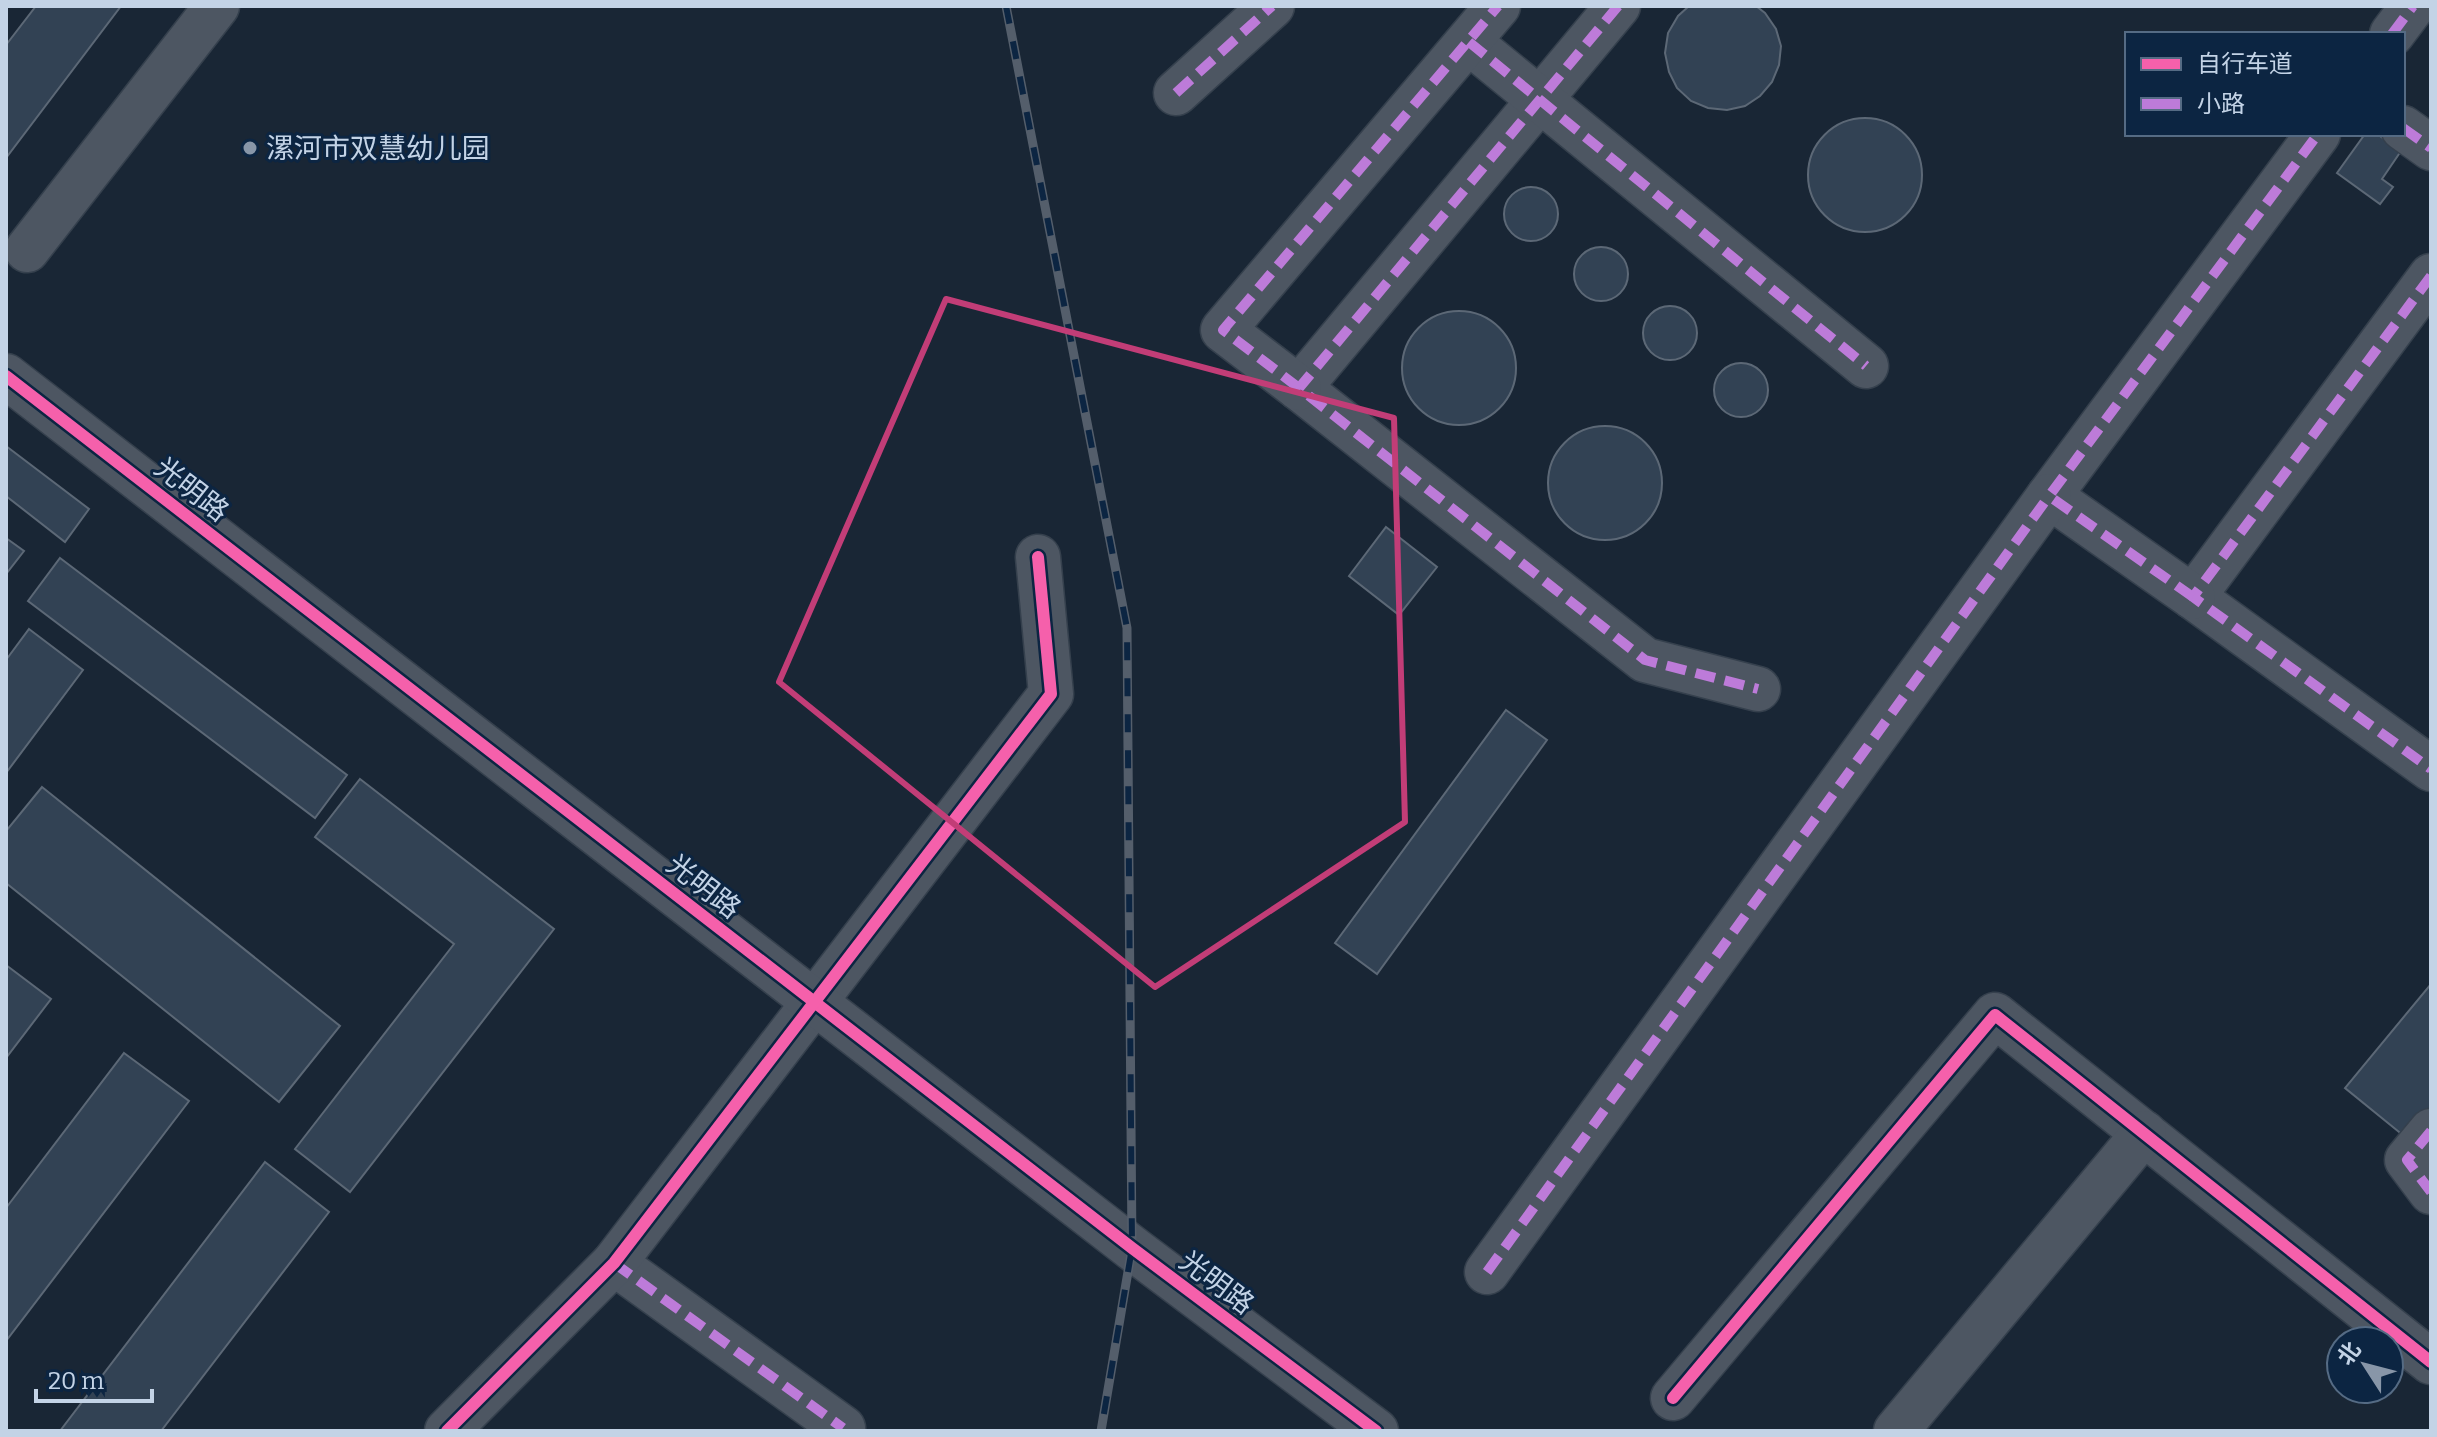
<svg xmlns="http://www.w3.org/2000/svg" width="2437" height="1437" font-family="Bitter,'Noto Sans SC',serif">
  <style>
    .building { fill: #324254; stroke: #5c6876; stroke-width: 2 }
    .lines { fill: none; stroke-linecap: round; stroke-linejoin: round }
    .minor-casing { stroke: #35404d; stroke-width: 47 }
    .tertiary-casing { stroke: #35404d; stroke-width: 47 }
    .minor { stroke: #4d5662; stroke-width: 44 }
    .tertiary { stroke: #4d5662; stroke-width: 44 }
    .rail-casing { stroke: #545e6b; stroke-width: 9 }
    .rail { stroke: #0c2542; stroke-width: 6; stroke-dasharray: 18; stroke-linecap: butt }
    .quiet { stroke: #bd7bd9; stroke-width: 10; stroke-dasharray: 20 10; stroke-linecap: butt }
    .cycleway-casing { stroke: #0c2542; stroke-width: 17 }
    .cycleway { stroke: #f560ab; stroke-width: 12 }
    .marked { fill: none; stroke: #c23d77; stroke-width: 6; stroke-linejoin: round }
    .poi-dot { fill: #8896a8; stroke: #0c2542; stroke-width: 3 }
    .labels { text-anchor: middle; stroke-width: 6; stroke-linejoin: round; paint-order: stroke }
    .poi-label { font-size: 28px; fill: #c3d3e6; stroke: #0c2542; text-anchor: start }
    .street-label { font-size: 28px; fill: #c3d3e6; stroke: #0c2542 }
  </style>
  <rect width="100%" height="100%" fill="#192635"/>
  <g class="building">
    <path d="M36,6H121L6,158V45Z"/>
    <path d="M1689,6H1756L1765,13L1776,29L1781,46L1779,65L1772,82L1760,96L1745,106L1727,110L1708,108L1691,101L1677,88L1669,72L1665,53L1668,33L1678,16Z"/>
    <circle cx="1865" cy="175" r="57"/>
    <path d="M2365,134H2377L2401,151L2382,179L2393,187L2380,204L2337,173Z"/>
    <circle cx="1531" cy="214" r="27"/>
    <circle cx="1601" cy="274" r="27"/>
    <circle cx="1670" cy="333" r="27"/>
    <circle cx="1459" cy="368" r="57"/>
    <circle cx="1741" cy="390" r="27"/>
    <circle cx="1605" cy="483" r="57"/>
    <path d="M6,446L89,509L65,542L6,496Z"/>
    <path d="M1386,527L1437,567L1399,615L1349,576Z"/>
    <path d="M6,538L24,551L6,574Z"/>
    <path d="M60,558L347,775L315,818L28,601Z"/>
    <path d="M29,629L83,670L6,773V660Z"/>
    <path d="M1506,710L1547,740L1377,974L1335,943Z"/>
    <path d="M360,779L554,929L350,1192L295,1149L454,944L315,837Z"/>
    <path d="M42,787L340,1026L279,1102L6,883V831Z"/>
    <path d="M6,965L51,999L6,1058Z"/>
    <path d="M2431,984V1158L2345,1088Z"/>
    <path d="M124,1053L189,1101L6,1341V1208Z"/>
    <path d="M265,1162L329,1212L161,1431H60Z"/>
  </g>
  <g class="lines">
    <g class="minor-casing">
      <g id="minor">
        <path d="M1618,6L1299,388L1645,660L1758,689"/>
        <path d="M2392,34L2413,6"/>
        <path d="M1469,42L1866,366"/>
        <path d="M1176,93L1272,6"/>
        <path d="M2403,128L2431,148"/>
        <path d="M27,250L217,6"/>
        <path d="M2431,276L2193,597L2431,769"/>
        <path d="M1299,388L1223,330L1498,6"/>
        <path d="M2193,597L2049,496L2318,134"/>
        <path d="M2431,1131L2407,1160L2431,1192"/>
        <path d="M614,1263L843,1428"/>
        <path d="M1487,1272L2049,496"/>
        <path d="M1673,1398L1995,1015L2431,1362"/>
        <path d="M447,1431L614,1263L1051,694L1038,557"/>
        <path d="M1896,1431L2144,1133"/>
      </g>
    </g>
    <g class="tertiary-casing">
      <path id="tertiary" d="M6,376L1132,1248L1376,1431"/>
    </g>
    <use href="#minor" class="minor"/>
    <use href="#tertiary" class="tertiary"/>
    <g class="rail-casing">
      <path id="rail" d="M1006,6L1127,628L1132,1248L1101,1431"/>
    </g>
    <use href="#rail" class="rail"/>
    <g class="quiet">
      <path d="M1618,6L1299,388L1645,660L1758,689"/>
      <path d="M2392,34L2413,6"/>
      <path d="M1469,42L1866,366"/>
      <path d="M1176,93L1272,6"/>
      <path d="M2403,128L2431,148"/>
      <path d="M2431,276L2193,597L2431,769"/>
      <path d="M1299,388L1223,330L1498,6"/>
      <path d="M2193,597L2049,496L2318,134"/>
      <path d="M2431,1131L2407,1160L2431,1192"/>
      <path d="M614,1263L843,1428"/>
      <path d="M1487,1272L2049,496"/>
    </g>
    <g class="cycleway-casing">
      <g id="cycleway">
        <path d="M6,376L1132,1248L1376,1431"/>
        <path d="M1673,1398L1995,1015L2431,1362"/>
        <path d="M447,1431L614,1263L1051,694L1038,557"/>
      </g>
    </g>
    <use href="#cycleway" class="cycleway"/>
  </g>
  <path class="marked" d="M946,299L1394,418L1405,822L1155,987L779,682Z"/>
  <circle class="poi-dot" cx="250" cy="148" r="8"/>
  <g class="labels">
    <g class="poi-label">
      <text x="266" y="158">漯河市双慧幼儿园</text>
    </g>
    <g class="street-label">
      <text transform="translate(192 489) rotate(38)" y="10">光明路</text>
      <text transform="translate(704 886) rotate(38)" y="10">光明路</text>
      <text transform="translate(1217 1282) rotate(37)" y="10">光明路</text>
    </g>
  </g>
  <rect width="2437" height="1437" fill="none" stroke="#c3d3e6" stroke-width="16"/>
  <rect x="2125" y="32" width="280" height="104" fill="#0c2542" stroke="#556b84" stroke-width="2"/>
  <rect x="2141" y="58" width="40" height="12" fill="#f560ab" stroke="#556b84" stroke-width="2"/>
  <text x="2197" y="72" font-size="24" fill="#c3d3e6">自行车道</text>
  <rect x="2141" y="98" width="40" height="12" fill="#bd7bd9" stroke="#556b84" stroke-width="2"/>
  <text x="2197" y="112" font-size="24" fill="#c3d3e6">小路</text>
  <g transform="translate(2365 1365) rotate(306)"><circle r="38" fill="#0c2542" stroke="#556b84" stroke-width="2"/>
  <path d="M0-6L14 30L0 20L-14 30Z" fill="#8896a8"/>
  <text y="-12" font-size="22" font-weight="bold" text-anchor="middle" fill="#c3d3e6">北</text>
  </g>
  <path d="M36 1389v12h116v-12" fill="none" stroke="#c3d3e6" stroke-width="4"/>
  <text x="48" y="1389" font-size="24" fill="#c3d3e6" stroke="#0c2542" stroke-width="6" paint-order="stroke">20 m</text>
</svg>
